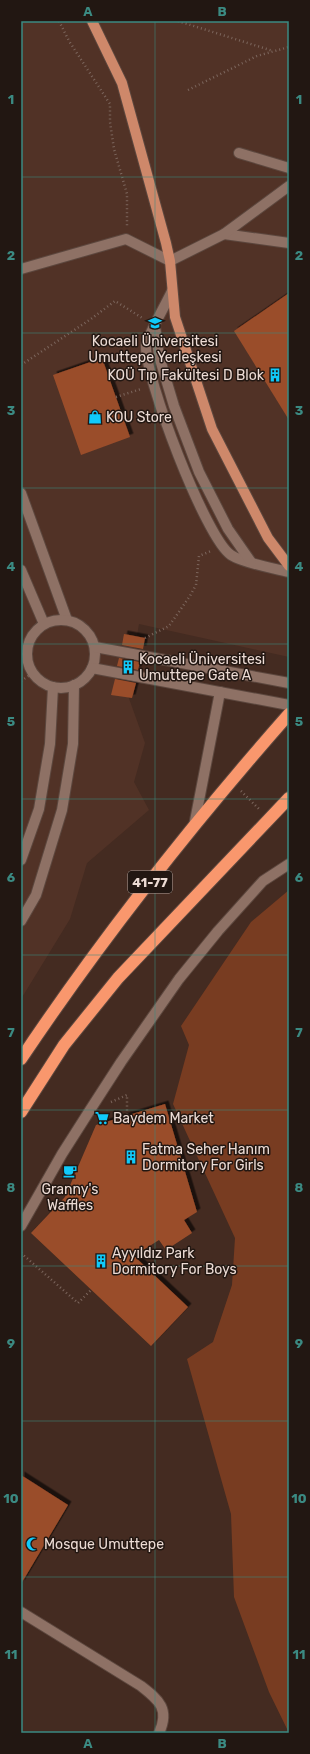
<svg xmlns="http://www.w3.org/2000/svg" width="310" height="1754" font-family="Rubik,sans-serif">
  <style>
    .built { fill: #513226 }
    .green { fill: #783c21 }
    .building { fill: #9a4d2a; filter: url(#shadow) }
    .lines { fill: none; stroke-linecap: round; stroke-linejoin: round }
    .minor-casing { stroke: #5c473e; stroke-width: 12 }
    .major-casing { stroke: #5c473e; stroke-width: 12 }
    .highway-casing { stroke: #5c473e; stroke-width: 14 }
    .path { stroke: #7c665d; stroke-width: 2.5; stroke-dasharray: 1 3; stroke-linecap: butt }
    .minor { stroke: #8e7165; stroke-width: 10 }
    .major { stroke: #ce886a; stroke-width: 10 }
    .highway { stroke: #f9976d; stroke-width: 12 }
    .grid { fill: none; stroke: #3b8a82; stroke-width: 1; stroke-opacity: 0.55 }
    .labels { text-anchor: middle; stroke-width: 3; stroke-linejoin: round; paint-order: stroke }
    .shield { fill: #221712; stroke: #afa09a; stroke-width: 1 }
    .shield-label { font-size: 13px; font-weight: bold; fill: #ecdbd4 }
    .poi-label { font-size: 14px; fill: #ecdbd4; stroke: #221712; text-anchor: start }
    .neatline { fill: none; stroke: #3b8a82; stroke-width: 1.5 }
    .grid-label { font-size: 13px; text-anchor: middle; font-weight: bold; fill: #3b8a82 }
  </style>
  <defs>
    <filter id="shadow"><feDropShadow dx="3.5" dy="-3.5" stdDeviation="0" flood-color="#0009"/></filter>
  </defs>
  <rect width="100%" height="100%" fill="#442b21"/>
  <path class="built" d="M21,21H289V657L139,624L127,693L145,743L134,782L149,810L87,863L70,919L21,999Z"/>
  <path class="green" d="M289,890V1733L269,1692L234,1597L231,1514L187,1359L213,1342L232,1285L235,1238L173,1104L189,1045L181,1026L251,922Z"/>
  <g class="building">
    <path d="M289,293V420L234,331Z"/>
    <path d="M102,358L130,437L81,455L53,375Z"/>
    <path d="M124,634L145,638L143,649L122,645Z"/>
    <path d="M119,658L140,662L138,670L117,666Z"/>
    <path d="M115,679L136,683L132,698L111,695Z"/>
    <path d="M165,1104L197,1212L184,1220L192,1233L166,1250L159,1240L134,1256L188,1307L151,1346L31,1233L65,1197L96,1125Z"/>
    <path d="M21,1475L68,1505L21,1584Z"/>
  </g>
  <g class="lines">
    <g class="minor-casing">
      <g id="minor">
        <path d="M239,153L289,168"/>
        <path d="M224,234L289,243"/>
        <path d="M21,269L126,239L170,261L224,234L289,186"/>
        <path d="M172,291C168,300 146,339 146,345C144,376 206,539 231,555C243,563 273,568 289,572"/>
        <path d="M155,326L159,356L174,406L199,472L228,529L251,562"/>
        <path d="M21,493L67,620"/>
        <path d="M21,570L44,624"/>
        <circle cx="61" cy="654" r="34"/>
        <path d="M95,647L289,683"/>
        <path d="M92,668L289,705"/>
        <path d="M194,826L220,692"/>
        <path d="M21,860L39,809L50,744L53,687"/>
        <path d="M21,921L36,895L62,810L73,744L74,685"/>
        <path d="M21,1226L62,1154L90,1110L121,1062L179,979L218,931L263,881L289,864"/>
        <path d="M21,1612L141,1686C159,1700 170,1709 159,1733"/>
      </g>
    </g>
    <g class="major-casing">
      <path id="major" d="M92,21L122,83L166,243L170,261L175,317L212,429L268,538L289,566"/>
    </g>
    <g class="highway-casing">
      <g id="highway">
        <path d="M21,1059C102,938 193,823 289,714"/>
        <path d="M21,1112L64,1045L118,978L289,798"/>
      </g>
    </g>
    <g class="path">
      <path d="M59,21L69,41L110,104V122L114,149L127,194V228"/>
      <path d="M178,21L273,51"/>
      <path d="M188,90L257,56L289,47"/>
      <path d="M21,365L91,319L115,301L144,319"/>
      <path d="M116,397L141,389"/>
      <path d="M145,638L169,626L190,596L196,585L199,556L211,551"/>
      <path d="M21,681L33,673"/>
      <path d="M241,791L260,810"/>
      <path d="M111,1102L127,1095V1116"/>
      <path d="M21,1253L78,1303L91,1290"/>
    </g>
    <use href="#minor" class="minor"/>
    <use href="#major" class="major"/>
    <use href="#highway" class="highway"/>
  </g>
  <path class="grid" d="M155,21V1733M21,177H289M21,333H289M21,488H289M21,644H289M21,799H289M21,955H289M21,1110H289M21,1266H289M21,1421H289M21,1577H289"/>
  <defs>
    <g id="university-bare" transform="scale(1.08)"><path d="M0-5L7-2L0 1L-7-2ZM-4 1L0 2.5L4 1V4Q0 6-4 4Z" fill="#10cafa" stroke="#221712" stroke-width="2.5" paint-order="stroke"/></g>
    <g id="building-bare" transform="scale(1.08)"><path d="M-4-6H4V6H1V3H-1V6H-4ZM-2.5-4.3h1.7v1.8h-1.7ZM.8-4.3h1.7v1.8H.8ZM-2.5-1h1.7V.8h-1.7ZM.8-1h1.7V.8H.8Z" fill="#10cafa" stroke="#221712" stroke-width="2.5" paint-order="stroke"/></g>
    <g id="shop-bare" transform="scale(1.08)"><path d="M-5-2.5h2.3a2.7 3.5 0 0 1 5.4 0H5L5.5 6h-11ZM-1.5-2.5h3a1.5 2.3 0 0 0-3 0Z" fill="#10cafa" stroke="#221712" stroke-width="2.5" paint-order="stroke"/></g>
    <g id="supermarket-bare" transform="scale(1.08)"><path d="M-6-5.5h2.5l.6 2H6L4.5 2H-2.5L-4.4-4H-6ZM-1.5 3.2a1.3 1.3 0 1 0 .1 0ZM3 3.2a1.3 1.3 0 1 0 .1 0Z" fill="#10cafa" stroke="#221712" stroke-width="2.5" paint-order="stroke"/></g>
    <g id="cafe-bare" transform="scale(1.08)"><path d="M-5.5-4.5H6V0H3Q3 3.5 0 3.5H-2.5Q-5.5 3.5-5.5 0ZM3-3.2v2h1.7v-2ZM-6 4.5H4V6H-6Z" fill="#10cafa" stroke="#221712" stroke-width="2.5" paint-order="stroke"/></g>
    <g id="mosque-bare" transform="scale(1.08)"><path d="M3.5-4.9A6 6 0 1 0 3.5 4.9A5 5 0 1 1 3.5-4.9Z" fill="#10cafa" stroke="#221712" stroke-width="2.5" paint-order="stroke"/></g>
  </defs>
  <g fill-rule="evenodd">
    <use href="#university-bare" x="155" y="323"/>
    <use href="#building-bare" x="275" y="375"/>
    <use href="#shop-bare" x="95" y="417"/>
    <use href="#building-bare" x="128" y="667"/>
    <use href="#supermarket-bare" x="102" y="1118"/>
    <use href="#building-bare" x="131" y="1157"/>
    <use href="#cafe-bare" x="70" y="1171"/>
    <use href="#building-bare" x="101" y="1261"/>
    <use href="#mosque-bare" x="33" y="1544"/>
  </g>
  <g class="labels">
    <rect class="shield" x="128" y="871" width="44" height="22" rx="3"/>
    <g class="shield-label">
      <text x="150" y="887">41-77</text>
    </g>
    <g class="poi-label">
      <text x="155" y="346" text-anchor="middle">Kocaeli Üniversitesi<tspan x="155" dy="16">Umuttepe Yerleşkesi</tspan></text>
      <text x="264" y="380" text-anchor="end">KOÜ Tıp Fakültesi D Blok</text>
      <text x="106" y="422">KOU Store</text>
      <text x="139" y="664">Kocaeli Üniversitesi<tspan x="139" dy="16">Umuttepe Gate A</tspan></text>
      <text x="113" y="1123">Baydem Market</text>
      <text x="142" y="1154">Fatma Seher Hanım<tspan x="142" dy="16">Dormitory For Girls</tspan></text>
      <text x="70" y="1194" text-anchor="middle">Granny's<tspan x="70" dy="16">Waffles</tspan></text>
      <text x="112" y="1258">Ayyıldız Park<tspan x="112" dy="16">Dormitory For Boys</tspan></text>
      <text x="44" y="1549">Mosque Umuttepe</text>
    </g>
  </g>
  <rect width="310" height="1754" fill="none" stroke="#221712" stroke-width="44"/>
  <rect x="22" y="22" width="266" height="1710" class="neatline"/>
  <g class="grid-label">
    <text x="88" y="16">A</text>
    <text x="222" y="16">B</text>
    <text x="11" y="104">1</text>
    <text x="299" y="104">1</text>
    <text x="11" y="260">2</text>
    <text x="299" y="260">2</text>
    <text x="11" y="415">3</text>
    <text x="299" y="415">3</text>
    <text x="11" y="571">4</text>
    <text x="299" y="571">4</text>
    <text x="11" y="726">5</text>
    <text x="299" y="726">5</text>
    <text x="11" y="882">6</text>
    <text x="299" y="882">6</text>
    <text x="11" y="1037">7</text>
    <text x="299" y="1037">7</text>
    <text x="11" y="1192">8</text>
    <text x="299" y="1192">8</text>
    <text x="11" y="1348">9</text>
    <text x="299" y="1348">9</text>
    <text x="11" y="1503">10</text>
    <text x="299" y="1503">10</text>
    <text x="11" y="1659">11</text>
    <text x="299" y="1659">11</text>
    <text x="88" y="1748">A</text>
    <text x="222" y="1748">B</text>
  </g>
</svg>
